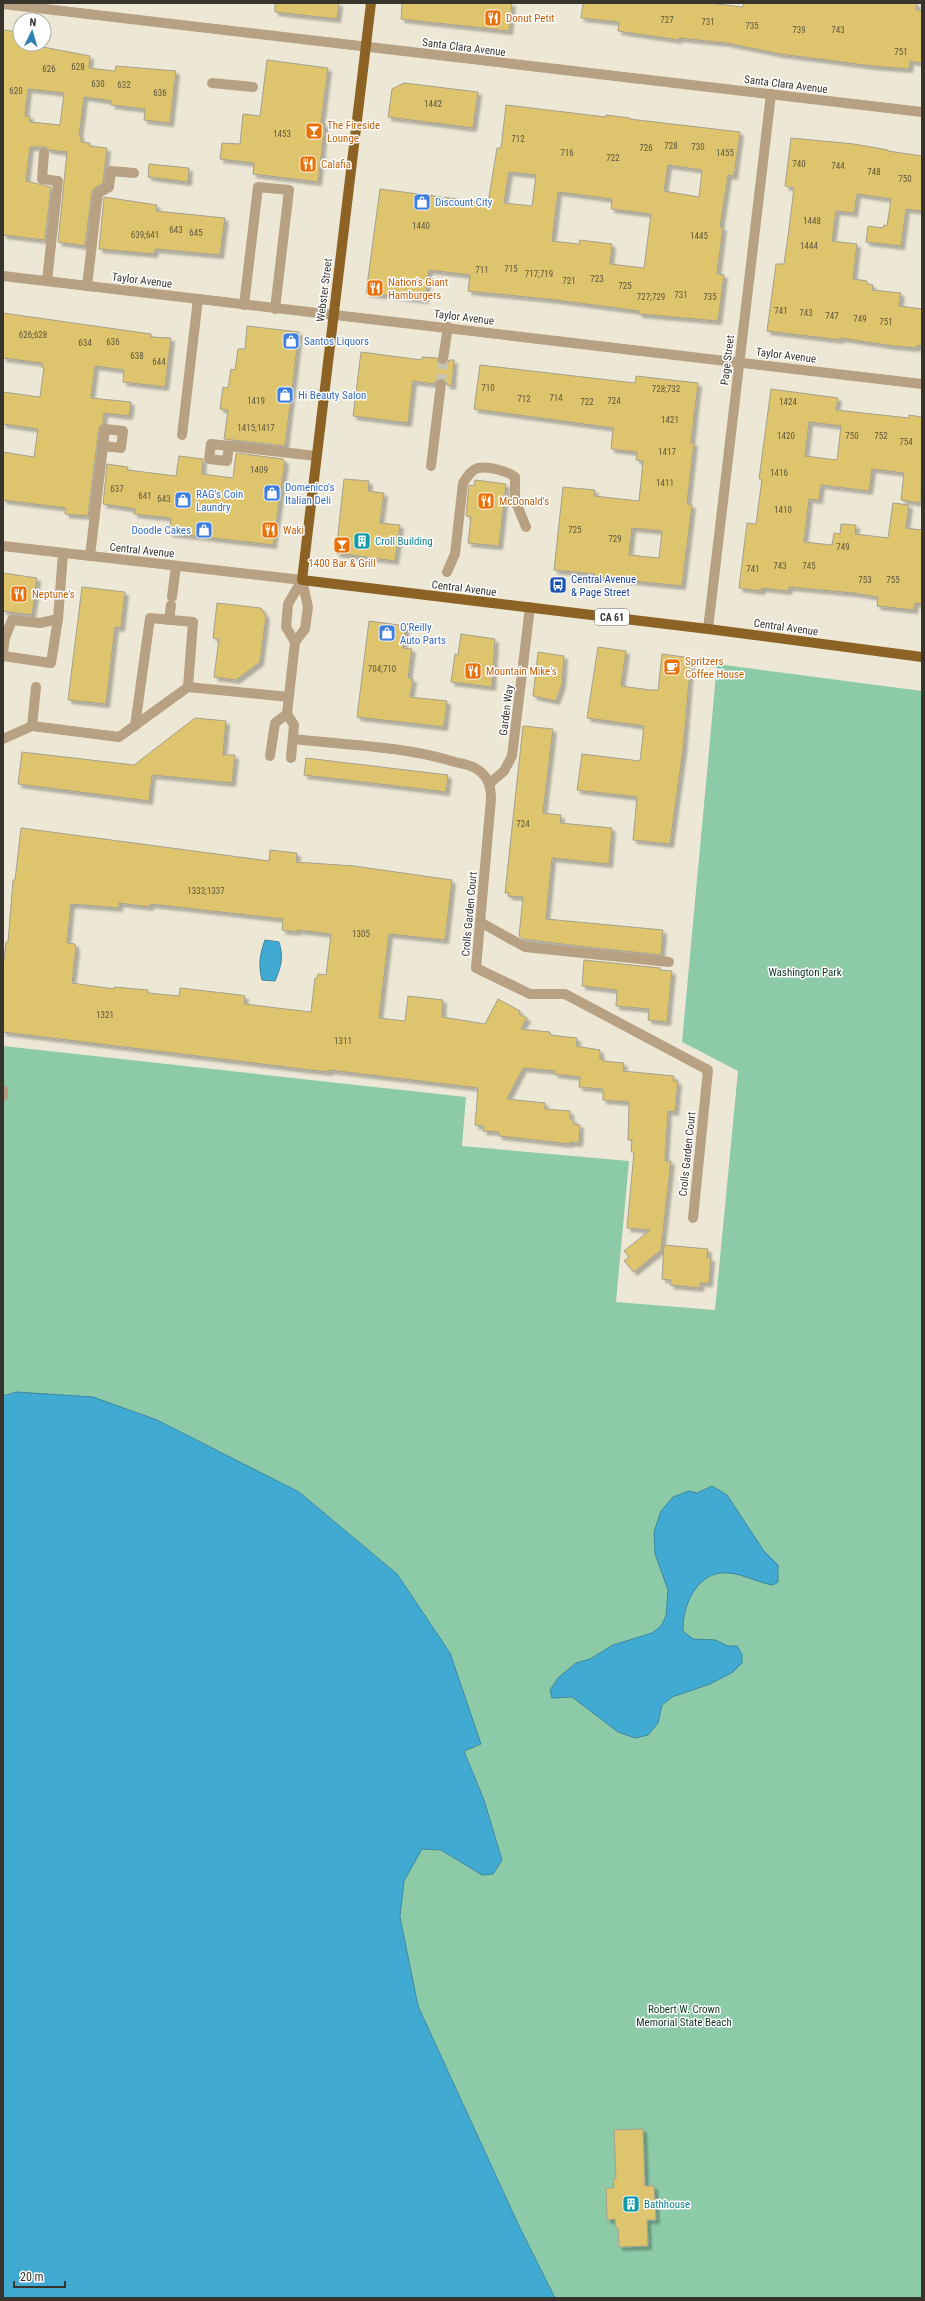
<svg xmlns="http://www.w3.org/2000/svg" width="925" height="2301" font-family="'Roboto Condensed',sans-serif">
  <style>
    .green { fill: #8dcba8 }
    .water { fill: #40aad2; stroke: #3d87a0 }
    .building { fill: #dec46d; stroke: #a5a08e; fill-rule: evenodd; filter: url(#shadow) }
    .lines { fill: none; stroke-linecap: round; stroke-linejoin: round }
    .minor-tunnel { stroke: #c8c4b3; stroke-width: 10; stroke-dasharray: 10 5; stroke-linecap: butt }
    .minor { stroke: #b8a082; stroke-width: 10 }
    .major { stroke: #8d6325; stroke-width: 10 }
    .labels { text-anchor: middle; stroke-width: 3; stroke-linejoin: round; paint-order: stroke }
    .number-label { font-size: 9px; fill: #60583d }
    .shield { fill: #fff; stroke: #72716c; stroke-width: 1 }
    .shield-label { font-size: 10px; font-weight: bold; fill: #36342d }
    .food-label { font-size: 11px; fill: #c56008; stroke: #fff; text-anchor: start }
    .street-label { font-size: 11px; fill: #36342d; stroke: #fff }
    .shop-label { font-size: 11px; fill: #366cbe; stroke: #fff; text-anchor: start }
    .culture-label { font-size: 11px; fill: #0d838f; stroke: #fff; text-anchor: start }
    .transit-label { font-size: 11px; fill: #164399; stroke: #fff; text-anchor: start }
    .park-label { font-size: 11px; fill: #0c3421; stroke: #fff }
  </style>
  <defs>
    <filter id="shadow"><feDropShadow dx="3.5" dy="3.5" stdDeviation="1" flood-color="#0004"/></filter>
  </defs>
  <rect width="100%" height="100%" fill="#ede8d5"/>
  <path class="green" d="M717,664L922,691V2298H555L519,2226L418,2006L400,1917L404,1881L422,1849L441,1850L482,1875L502,1860L484,1800L464,1750L481,1744L397,1574L299,1492L157,1420L16,1392L3,1396V1046L466,1097L462,1146L629,1161L616,1302L715,1310L738,1071L682,1042Z"/>
  <g class="water">
    <path d="M265,940L279,942C284,957 281,967 275,981L262,980C258,965 260,954 265,940Z"/>
    <path d="M16,1392L93,1397L157,1420L299,1492L397,1574L450,1653L481,1744L464,1751L484,1800L502,1860L493,1874L482,1875L441,1850L422,1849L404,1881L400,1917L418,2006L519,2226L555,2298H3V1396Z"/>
    <path d="M712,1486L727,1495L764,1551L778,1565V1582L773,1585C758,1583 744,1574 728,1573C698,1570 682,1605 683,1631L693,1639L715,1640L728,1646H737L742,1654V1663L733,1672L710,1684L672,1697L662,1705L658,1723L648,1735L635,1738L618,1732L572,1697L552,1698L550,1690L558,1678L576,1663L590,1659L613,1645L652,1633L661,1626L666,1616L668,1590L655,1554L654,1532L661,1511L673,1497L689,1491L697,1493Z"/>
  </g>
  <g class="building">
    <path d="M275,3H339L337,19L275,12Z"/>
    <path d="M402,3H512L509,31L401,19Z"/>
    <path d="M583,3H709L743,7L744,3H917L916,10L922,11V63L910,61L909,69L872,66L780,54L726,43L679,38L678,40L618,31L619,22L581,18Z"/>
    <path d="M3,30L20,32V44H38V46L90,56L89,68L115,71L116,66L176,71L170,123L144,120L145,109L111,105L112,101L84,97L79,136H81V142L90,143L89,146L107,148L103,183L95,188L92,192L85,246L58,242L67,152L49,150L45,147H30L26,181L51,187L45,240L3,235ZM28,89L64,93L60,125L30,122V116H25Z"/>
    <path d="M267,60L328,68L321,123L325,124L318,182L253,174L254,163L220,159L222,143L240,144L243,114L260,116Z"/>
    <path d="M404,83L478,92L473,128L388,117L392,89Z"/>
    <path d="M506,105L606,117V115L630,118V119L740,132L734,176L728,175L720,227H723L717,274L724,275L718,321L639,314V311L556,300L468,291L470,275L429,270L425,300L366,293L380,189L488,203L497,148H501ZM668,165L702,170L699,197L664,191ZM509,172L536,175L532,206L504,203ZM558,192L612,199L611,209L651,214L644,268L610,264L612,244L580,240L579,244L552,241Z"/>
    <path d="M791,138L854,144L888,150V151L922,156V211L906,209L901,246L866,242L868,226L883,228L884,225L887,226L891,199L857,194L854,213L836,211L832,241L857,244L853,279L867,281V284L873,285L872,290L901,293L899,306L922,309V346L917,345V348L894,346L840,338V340L767,331L776,264H784L789,229L794,188L785,186Z"/>
    <path d="M149,164L189,168L188,182L148,177Z"/>
    <path d="M104,197L157,205L156,211L225,218L220,255L155,249L154,254L99,249Z"/>
    <path d="M3,313L151,334V337L171,338L165,387L123,382L124,370L95,366L91,398L131,402L129,416L104,413L103,423L99,428L88,516L65,514L66,508L3,500V452L34,457L38,429L3,424V392L40,397L44,367H42V363L3,358Z"/>
    <path d="M247,326L299,332L285,446L224,439L228,410L220,409L223,387L228,388L231,369L235,370L238,349H245Z"/>
    <path d="M361,352L422,360V357L437,358L439,364L442,365L448,363L449,360H454L452,386L447,385L445,379L441,378L436,380L434,384L413,381L408,423L353,416Z"/>
    <path d="M480,365L635,383L636,376L698,383L691,443H694L687,504L692,505L682,586L595,577V574L554,570L563,487L595,490L594,496L639,501L643,461L636,460L637,452L611,449L613,428L474,409ZM632,528L662,531L659,558L629,555Z"/>
    <path d="M771,389L838,398L836,410L909,418V415L922,417L921,503L901,500L904,473L872,469L869,491L821,485L819,500L809,499L804,542L832,545L834,533L840,534L841,524L856,525L855,534L888,538L893,503L909,505L906,528L922,530V604L915,603L914,610L877,606L878,597L853,593L789,587L788,591L762,588L761,591L739,588L747,523L756,524L762,479H759ZM809,422L841,426L837,460L805,456Z"/>
    <path d="M236,453L283,459L285,462L273,545L169,533L171,518L134,514L135,509L103,504L107,464L128,467L127,470L176,476L179,456L203,459L202,474L233,478Z"/>
    <path d="M344,479L369,481L368,491L384,493L380,523L400,525L395,561L336,553Z"/>
    <path d="M475,480L506,484L499,546L468,543L471,517L466,516L469,485L474,486Z"/>
    <path d="M3,573L37,578L32,615L3,611Z"/>
    <path d="M82,587L125,592L121,628L115,627L106,704L68,700Z"/>
    <path d="M217,603L261,608L266,616L260,662L236,680L214,677L219,639L213,638Z"/>
    <path d="M369,621L406,626L403,648L412,649L408,678L413,679L410,697L447,701L444,727L357,717Z"/>
    <path d="M461,634L495,639L492,687L451,682L455,654L458,655Z"/>
    <path d="M598,647L626,651L621,686L650,690H658L662,654L691,658L683,750L670,844L633,840L637,797L577,790L582,754L640,761L644,726L587,718Z"/>
    <path d="M538,652L564,656L562,684L556,701L533,696Z"/>
    <path d="M195,718L226,721L223,755H235L232,783L152,775L149,801L18,784L22,752L134,765Z"/>
    <path d="M523,726L553,729L543,813L561,815L560,823L612,828L609,864L552,858L546,919L663,930L661,955L586,947L523,939L519,936L523,897L508,896L509,893H505Z"/>
    <path d="M306,758L448,775L446,792L304,775Z"/>
    <path d="M21,828L269,861L270,850L297,853L296,862L354,866L452,880L445,940L389,934L379,1018L405,1021L408,996L443,1000L442,1017L485,1024L498,999L520,1011L519,1014L527,1018L521,1029L550,1032V1035L577,1038L576,1046L600,1050V1059H604L603,1061L624,1063L623,1071L674,1076L673,1081H678L675,1112L668,1111L665,1161H671L661,1250L634,1272L624,1261L629,1257L624,1251L650,1230L627,1228L634,1152H631L632,1140H628L629,1102L603,1100V1089L579,1087L580,1077L554,1074L555,1071L523,1068L507,1099L545,1103V1109L570,1111V1119H573V1124L580,1125L579,1143L570,1142V1144L499,1136V1132L483,1131L484,1126L475,1125L478,1088L329,1070V1072L310,1070L3,1032V967L6,942H8L13,880H15ZM119,903L150,907V904L283,919L282,930L297,932V930L331,934L326,975L318,974L317,978H315L311,1012L244,1004L245,996L241,995L180,988L179,996L148,993V990L114,987V989L72,983L76,948L75,944L67,943L71,904L119,908Z"/>
    <path d="M584,960L660,968V970L672,971L667,1022L648,1020L649,1009L616,1006L617,990L582,986Z"/>
    <path d="M664,1245L708,1249L707,1257L711,1258L709,1283H700V1288L670,1285L671,1280L662,1279Z"/>
    <path d="M643,2129L645,2186H654L656,2220H647L648,2246L619,2247L618,2228H616L615,2219L607,2220L606,2188H614L613,2179H616L614,2130Z"/>
  </g>
  <g class="lines">
    <path class="minor-tunnel" d="M441,384L443,359"/>
    <g class="minor">
      <path d="M3,4L922,112"/>
      <path d="M212,83L253,87"/>
      <path d="M44,153L42,179L58,181L47,281"/>
      <path d="M3,276L922,384"/>
      <path d="M87,286L98,193L109,187L111,171L134,173"/>
      <path d="M244,305L258,187L289,190L275,309"/>
      <path d="M443,359L448,327"/>
      <path d="M182,435L198,299"/>
      <path d="M229,446L211,444L209,459L227,461L229,446L316,456"/>
      <path d="M431,466L441,384"/>
      <path d="M3,546L302,580"/>
      <path d="M90,556L103,446L121,448L123,431L105,429L103,446"/>
      <path d="M447,572L455,554L463,483C467,477 471,470 478,468C489,466 507,471 515,477V500L526,527"/>
      <path d="M172,597L176,566"/>
      <path d="M169,620L171,605"/>
      <path d="M708,629L771,94"/>
      <path d="M295,642L286,627L288,604L302,580"/>
      <path d="M3,653L5,638L12,620L40,623L58,619L63,553"/>
      <path d="M3,656L51,663L58,619"/>
      <path d="M32,726L36,687"/>
      <path d="M135,726L150,618L193,622L188,687"/>
      <path d="M3,739L32,726L119,737L188,687L289,697"/>
      <path d="M293,739C347,745 403,746 455,762C463,764 472,765 478,770C488,776 491,788 491,799L476,968L530,994H565L708,1070L693,1218"/>
      <path d="M270,756L275,723L287,714"/>
      <path d="M291,758L294,725L287,714L295,642L305,629L308,607L302,580"/>
      <path d="M489,784L504,771L512,756L530,607"/>
      <path d="M480,922L525,947L669,962"/>
      <path d="M3,1090V1096"/>
    </g>
    <path class="major" d="M371,3L302,580L708,629L922,657"/>
  </g>
  <defs>
    <g id="restaurant-square" transform="scale(0.9)"><rect x="-9" y="-9" width="18" height="18" rx="4" fill="#e8710a" stroke="#fff"/><path d="M-5-6h1v4h1v-4h1v4h1v-4h1v5L-1.5 .5V6h-2V.5L-5-1ZM5-6V6H3V1.5H1.5Q1.5-4 5-6Z" fill="#fff"/></g>
    <g id="bar-square" transform="scale(0.9)"><rect x="-9" y="-9" width="18" height="18" rx="4" fill="#e8710a" stroke="#fff"/><path d="M-6-5H6L.8 .8V4.5H3.5V6h-7V4.5H-.8V.8Z" fill="#fff"/></g>
    <g id="shop-square" transform="scale(0.9)"><rect x="-9" y="-9" width="18" height="18" rx="4" fill="#3f7fe0" stroke="#fff"/><path d="M-5-2.5h2.3a2.7 3.5 0 0 1 5.4 0H5L5.5 6h-11ZM-1.5-2.5h3a1.5 2.3 0 0 0-3 0Z" fill="#fff"/></g>
    <g id="building-square" transform="scale(0.9)"><rect x="-9" y="-9" width="18" height="18" rx="4" fill="#0f9aa8" stroke="#fff"/><path d="M-4-6H4V6H1V3H-1V6H-4ZM-2.5-4.3h1.7v1.8h-1.7ZM.8-4.3h1.7v1.8H.8ZM-2.5-1h1.7V.8h-1.7ZM.8-1h1.7V.8H.8Z" fill="#fff"/></g>
    <g id="bus-square" transform="scale(0.9)"><rect x="-9" y="-9" width="18" height="18" rx="4" fill="#1a4fb4" stroke="#fff"/><path d="M-5-6H5V4H4V6H2V4H-2V6H-4V4H-5ZM-3.5-4V0h7V-4ZM-3.5 1.2v1.5H-2V1.2ZM2 1.2v1.5H3.5V1.2Z" fill="#fff"/></g>
    <g id="cafe-square" transform="scale(0.9)"><rect x="-9" y="-9" width="18" height="18" rx="4" fill="#e8710a" stroke="#fff"/><path d="M-5.5-4.5H6V0H3Q3 3.5 0 3.5H-2.5Q-5.5 3.5-5.5 0ZM3-3.2v2h1.7v-2ZM-6 4.5H4V6H-6Z" fill="#fff"/></g>
  </defs>
  <g fill-rule="evenodd">
    <use href="#restaurant-square" x="493" y="18"/>
    <use href="#bar-square" x="314" y="131"/>
    <use href="#restaurant-square" x="308" y="164"/>
    <use href="#shop-square" x="422" y="202"/>
    <use href="#restaurant-square" x="375" y="288"/>
    <use href="#shop-square" x="291" y="341"/>
    <use href="#shop-square" x="285" y="395"/>
    <use href="#shop-square" x="272" y="493"/>
    <use href="#shop-square" x="183" y="500"/>
    <use href="#restaurant-square" x="486" y="501"/>
    <use href="#shop-square" x="204" y="530"/>
    <use href="#restaurant-square" x="270" y="530"/>
    <use href="#building-square" x="362" y="541"/>
    <use href="#bar-square" x="342" y="545"/>
    <use href="#bus-square" x="558" y="585"/>
    <use href="#restaurant-square" x="19" y="594"/>
    <use href="#shop-square" x="387" y="633"/>
    <use href="#cafe-square" x="672" y="667"/>
    <use href="#restaurant-square" x="473" y="671"/>
    <use href="#building-square" x="631" y="2204"/>
  </g>
  <g class="labels">
    <g class="number-label">
      <text x="667" y="23">727</text>
      <text x="708" y="25">731</text>
      <text x="752" y="29">735</text>
      <text x="799" y="33">739</text>
      <text x="838" y="33">743</text>
      <text x="901" y="55">751</text>
      <text x="78" y="70">628</text>
      <text x="49" y="72">626</text>
      <text x="98" y="87">630</text>
      <text x="124" y="88">632</text>
      <text x="16" y="94">620</text>
      <text x="160" y="96">636</text>
      <text x="433" y="107">1442</text>
      <text x="282" y="137">1453</text>
      <text x="518" y="142">712</text>
      <text x="671" y="149">728</text>
      <text x="698" y="150">730</text>
      <text x="646" y="151">726</text>
      <text x="567" y="156">716</text>
      <text x="725" y="156">1455</text>
      <text x="613" y="161">722</text>
      <text x="799" y="167">740</text>
      <text x="838" y="169">744</text>
      <text x="874" y="175">748</text>
      <text x="905" y="182">750</text>
      <text x="812" y="224">1448</text>
      <text x="421" y="229">1440</text>
      <text x="176" y="233">643</text>
      <text x="196" y="236">645</text>
      <text x="145" y="238">639;641</text>
      <text x="699" y="239">1445</text>
      <text x="809" y="249">1444</text>
      <text x="511" y="272">715</text>
      <text x="482" y="273">711</text>
      <text x="539" y="277">717;719</text>
      <text x="597" y="282">723</text>
      <text x="569" y="284">721</text>
      <text x="625" y="289">725</text>
      <text x="681" y="298">731</text>
      <text x="651" y="300">727;729</text>
      <text x="710" y="300">735</text>
      <text x="781" y="314">741</text>
      <text x="806" y="316">743</text>
      <text x="832" y="319">747</text>
      <text x="860" y="322">749</text>
      <text x="886" y="325">751</text>
      <text x="33" y="338">626;628</text>
      <text x="113" y="345">636</text>
      <text x="85" y="346">634</text>
      <text x="137" y="359">638</text>
      <text x="159" y="365">644</text>
      <text x="488" y="391">710</text>
      <text x="666" y="392">728;732</text>
      <text x="556" y="401">714</text>
      <text x="524" y="402">712</text>
      <text x="256" y="404">1419</text>
      <text x="614" y="404">724</text>
      <text x="587" y="405">722</text>
      <text x="788" y="405">1424</text>
      <text x="670" y="423">1421</text>
      <text x="256" y="431">1415;1417</text>
      <text x="786" y="439">1420</text>
      <text x="852" y="439">750</text>
      <text x="881" y="439">752</text>
      <text x="906" y="445">754</text>
      <text x="667" y="455">1417</text>
      <text x="259" y="473">1409</text>
      <text x="779" y="476">1416</text>
      <text x="665" y="486">1411</text>
      <text x="117" y="492">637</text>
      <text x="145" y="499">641</text>
      <text x="164" y="502">643</text>
      <text x="783" y="513">1410</text>
      <text x="575" y="533">725</text>
      <text x="615" y="542">729</text>
      <text x="843" y="550">749</text>
      <text x="780" y="569">743</text>
      <text x="809" y="569">745</text>
      <text x="753" y="572">741</text>
      <text x="865" y="583">753</text>
      <text x="893" y="583">755</text>
      <text x="382" y="672">704;710</text>
      <text x="523" y="827">724</text>
      <text x="206" y="894">1333;1337</text>
      <text x="361" y="937">1305</text>
      <text x="105" y="1018">1321</text>
      <text x="343" y="1044">1311</text>
    </g>
    <rect class="shield" x="595" y="609" width="34" height="16" rx="3"/>
    <g class="shield-label">
      <text x="612" y="621">CA 61</text>
    </g>
    <g class="food-label">
      <text x="506" y="22">Donut Petit</text>
      <text x="327" y="129">The Fireside<tspan x="327" dy="13">Lounge</tspan></text>
      <text x="321" y="168">Calafia</text>
      <text x="388" y="286">Nation's Giant<tspan x="388" dy="13">Hamburgers</tspan></text>
      <text x="499" y="505">McDonald's</text>
      <text x="283" y="534">Waki</text>
      <text x="342" y="567" text-anchor="middle">1400 Bar &amp; Grill</text>
      <text x="32" y="598">Neptune's</text>
      <text x="685" y="665">Spritzers<tspan x="685" dy="13">Coffee House</tspan></text>
      <text x="486" y="675">Mountain Mike's</text>
    </g>
    <g class="street-label">
      <text transform="translate(464 47) rotate(7)" y="4">Santa Clara Avenue</text>
      <text transform="translate(786 84) rotate(7)" y="4">Santa Clara Avenue</text>
      <text transform="translate(142 280) rotate(7)" y="4">Taylor Avenue</text>
      <text transform="translate(324 290) rotate(-83)" y="4">Webster Street</text>
      <text transform="translate(464 317) rotate(7)" y="4">Taylor Avenue</text>
      <text transform="translate(786 355) rotate(7)" y="4">Taylor Avenue</text>
      <text transform="translate(727 360) rotate(-83)" y="4">Page Street</text>
      <text transform="translate(142 550) rotate(6)" y="4">Central Avenue</text>
      <text transform="translate(464 588) rotate(7)" y="4">Central Avenue</text>
      <text transform="translate(786 627) rotate(8)" y="4">Central Avenue</text>
      <text transform="translate(506 710) rotate(-83)" y="4">Garden Way</text>
      <text transform="translate(469 914) rotate(-85)" y="4">Crolls Garden Court</text>
      <text transform="translate(687 1154) rotate(-84)" y="4">Crolls Garden Court</text>
    </g>
    <g class="shop-label">
      <text x="435" y="206">Discount City</text>
      <text x="304" y="345">Santos Liquors</text>
      <text x="298" y="399">Hi Beauty Salon</text>
      <text x="285" y="491">Domenico's<tspan x="285" dy="13">Italian Deli</tspan></text>
      <text x="196" y="498">RAG's Coin<tspan x="196" dy="13">Laundry</tspan></text>
      <text x="191" y="534" text-anchor="end">Doodle Cakes</text>
      <text x="400" y="631">O'Reilly<tspan x="400" dy="13">Auto Parts</tspan></text>
    </g>
    <g class="culture-label">
      <text x="375" y="545">Croll Building</text>
      <text x="644" y="2208">Bathhouse</text>
    </g>
    <g class="transit-label">
      <text x="571" y="583">Central Avenue<tspan x="571" dy="13">&amp; Page Street</tspan></text>
    </g>
    <g class="park-label">
      <text x="805" y="976">Washington Park</text>
      <text x="684" y="2013">Robert W. Crown<tspan x="684" dy="13">Memorial State Beach</tspan></text>
    </g>
  </g>
  <rect width="925" height="2301" fill="none" stroke="#36342d" stroke-width="8"/>
  <g transform="translate(32 32) rotate(5)"><circle r="19" fill="#ffffff" stroke="#afaeab"/>
  <path d="M0-3L7 15L0 10L-7 15Z" fill="#3082b3"/>
  <text y="-6" font-size="11" font-weight="bold" text-anchor="middle" fill="#36342d">N</text>
  </g>
  <path d="M14 2281v6h51v-6" fill="none" stroke="#36342d" stroke-width="2"/>
  <text x="20" y="2281" font-size="12" fill="#36342d" stroke="#ffffff" stroke-width="3" paint-order="stroke">20 m</text>
</svg>
